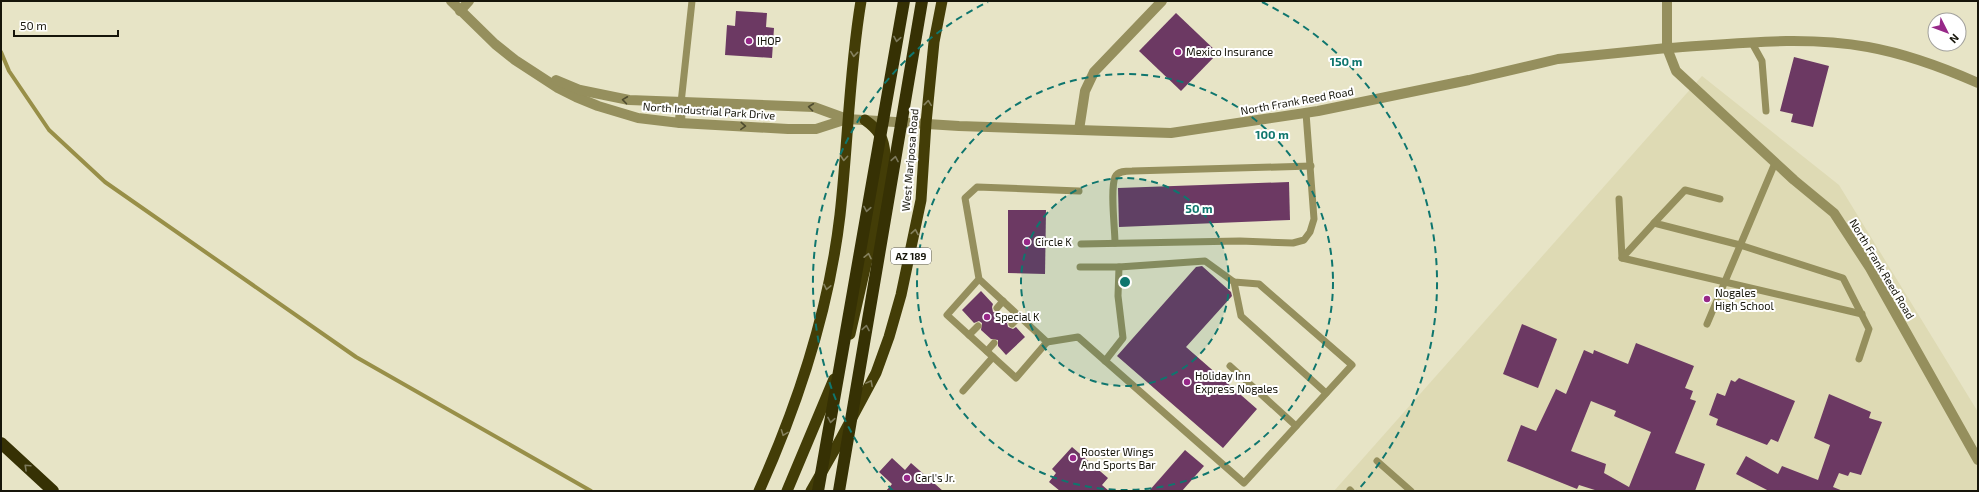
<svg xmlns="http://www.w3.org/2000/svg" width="1979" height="492" font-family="'Exo 2',sans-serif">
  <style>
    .built { fill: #dedab4 }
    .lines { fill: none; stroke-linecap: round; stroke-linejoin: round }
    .stream { stroke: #988f48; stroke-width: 4 }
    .building { fill: #6c3963; fill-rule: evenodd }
    .service { stroke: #958f5d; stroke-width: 7 }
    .minor { stroke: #958f5d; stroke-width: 10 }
    .tertiary { stroke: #958f5d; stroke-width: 10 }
    .trunk { stroke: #433d07; stroke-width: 11 }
    .motorway { stroke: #363104; stroke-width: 12 }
    .oneway { stroke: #7c795c }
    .oneway2 { stroke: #85815e }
    .oneway3 { stroke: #4f4c2f }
    .ring { fill: none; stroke: #0f766e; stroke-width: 2; stroke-dasharray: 7 5 }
    .poi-dot { fill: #972888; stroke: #fff; stroke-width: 1.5 }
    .labels { text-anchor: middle; stroke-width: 4; stroke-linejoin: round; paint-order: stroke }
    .shield { fill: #fff; stroke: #5c5b54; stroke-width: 1 }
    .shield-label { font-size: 10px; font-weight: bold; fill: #16150a }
    .poi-label { font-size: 11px; fill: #16150a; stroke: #fff; text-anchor: start }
    .street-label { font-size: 11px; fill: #16150a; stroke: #fff }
    .centre { fill: #0f766e; stroke: #fff; stroke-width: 2 }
    .ring-label { font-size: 12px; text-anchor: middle; font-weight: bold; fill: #0f766e; stroke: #fff; stroke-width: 4; stroke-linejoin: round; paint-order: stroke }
  </style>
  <rect width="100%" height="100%" fill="#e7e4c6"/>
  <path class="built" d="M1702,76L1839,185L1978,412V491H1334Z"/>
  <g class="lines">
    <path class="stream" d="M1,52L9,71L49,130L105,182L356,357L591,491"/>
  </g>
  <g class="building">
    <path d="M736,11L767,13L766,27L774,28L772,58L725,55L727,25L735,26Z"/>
    <path d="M1176,13L1218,53L1181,91L1139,51Z"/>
    <path d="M1794,57L1829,66L1813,127L1791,122L1793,114L1780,111Z"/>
    <path d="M1289,182L1290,220L1119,227L1118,188Z"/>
    <path d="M1008,210H1046L1045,274L1008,273Z"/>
    <path d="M1202,266L1231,292L1232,296L1186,347L1257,409L1223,448L1117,356L1196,267Z"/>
    <path d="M981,291L993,304L992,307L993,312L996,313L1000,312L1009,320L1007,323L1008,327L1013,329L1016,327L1025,337L1006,355L998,346V340L991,339L981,330L982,323L979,321L974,323L962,310Z"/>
    <path d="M1522,324L1557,339L1538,388L1503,374Z"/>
    <path d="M1636,343L1694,366L1685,388L1693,391L1690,399L1696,401L1675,453L1705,464L1695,491H1598L1579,485L1577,489L1507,461L1521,425L1536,431L1556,389L1566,394L1584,350L1593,354L1594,350L1628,364ZM1591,401L1616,411L1614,416L1651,432L1629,487L1604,473L1606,464L1571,451Z"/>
    <path d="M1739,378L1795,401L1778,442L1771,439L1767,445L1716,425L1718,419L1709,415L1717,393L1725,396L1731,380L1735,382Z"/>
    <path d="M1829,394L1871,412L1869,418L1882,422L1861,475L1850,472L1848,476L1839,473L1833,487L1843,491H1769L1736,474L1746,456L1778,474L1782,466L1818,480L1830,445L1814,438Z"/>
    <path d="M1072,447L1108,478L1102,485L1109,491H1060L1049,482L1056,473L1052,469Z"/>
    <path d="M1185,450L1204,466L1182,491H1149Z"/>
    <path d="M892,458L905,470L911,463L943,491H886L892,484L879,472Z"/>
  </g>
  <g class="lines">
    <g class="service">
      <path d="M1752,43L1762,61L1766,111"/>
      <path d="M681,103L692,1"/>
      <path d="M1619,199L1622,258"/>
      <path d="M1720,199L1685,190L1654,223L1740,245L1843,278L1869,329L1859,359"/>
      <path d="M1654,223L1622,258L1862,314"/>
      <path d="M1115,243C1115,229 1110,190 1115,177C1118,171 1126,171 1132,171L1311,166"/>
      <path d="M1081,244L1240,241L1293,243L1304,240L1310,232L1314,219L1306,113"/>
      <path d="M979,279L1047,342L1016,378L947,315L979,279L965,198L977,187L1079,191"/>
      <path d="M1234,282L1241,316L1326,393"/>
      <path d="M997,308L1003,301"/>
      <path d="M1012,324L1019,317"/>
      <path d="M1707,324L1775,163"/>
      <path d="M969,335L978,326"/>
      <path d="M1047,342L1078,337L1244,483L1352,365L1259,284L1234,282L1205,261L1119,267H1080"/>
      <path d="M987,351L994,343"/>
      <path d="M1105,361L1123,338L1118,296L1119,267"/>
      <path d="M1230,366L1296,426"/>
      <path d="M963,391L993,357"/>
      <path d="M1377,461L1411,491"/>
      <path d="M1350,490L1351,491"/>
    </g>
    <g class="minor">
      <path d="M1667,1V48C1733,44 1802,35 1868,47C1907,54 1942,67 1978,83"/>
      <path d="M460,11L469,1"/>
      <path d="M1079,130L1085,91L1094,72L1162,1"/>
    </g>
    <g class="tertiary">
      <path d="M451,1L495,44L515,60L558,88L576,97L598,106L638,118L680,123L788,129H816L847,119L959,126L1171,133L1318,111L1469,80L1558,59L1667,48L1676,71L1794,180L1834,213L1870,268L1978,460"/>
      <path d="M556,80L580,90L629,100L814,107L847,119"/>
      <path d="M680,123L681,103"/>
    </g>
    <g class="trunk">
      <path d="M850,334L874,229L885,155C884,138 879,130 865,120"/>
      <path d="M759,491C798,404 829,310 840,215C848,144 849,72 861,1"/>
      <path d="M787,491L834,379"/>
      <path d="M811,491L839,442L876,373L889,337L901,295L921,200L926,123L934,42L942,1"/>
    </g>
    <g class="motorway">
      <path d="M1,443L53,491"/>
      <path d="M818,491L904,1"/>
      <path d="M839,491L922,1"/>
    </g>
  </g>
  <defs><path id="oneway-chevron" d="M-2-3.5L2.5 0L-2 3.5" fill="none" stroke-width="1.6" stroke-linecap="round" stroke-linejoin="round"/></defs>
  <g class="oneway">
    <use href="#oneway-chevron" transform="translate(897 39) rotate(100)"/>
    <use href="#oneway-chevron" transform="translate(895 159) rotate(-80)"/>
    <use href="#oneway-chevron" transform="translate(867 209) rotate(100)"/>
    <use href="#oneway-chevron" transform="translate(866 328) rotate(-80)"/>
    <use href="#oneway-chevron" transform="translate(831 420) rotate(100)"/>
    <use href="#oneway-chevron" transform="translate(27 467) rotate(-137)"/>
  </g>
  <g class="oneway2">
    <use href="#oneway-chevron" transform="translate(854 54) rotate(96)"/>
    <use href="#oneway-chevron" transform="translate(928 103) rotate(-84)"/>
    <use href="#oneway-chevron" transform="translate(844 158) rotate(95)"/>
    <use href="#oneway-chevron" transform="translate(915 232) rotate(-80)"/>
    <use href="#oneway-chevron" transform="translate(868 256) rotate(-78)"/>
    <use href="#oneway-chevron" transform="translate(827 287) rotate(102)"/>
    <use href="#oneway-chevron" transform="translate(870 383) rotate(-62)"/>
    <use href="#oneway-chevron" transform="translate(784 433) rotate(111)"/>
  </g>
  <g class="oneway3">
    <use href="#oneway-chevron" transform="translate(625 100) rotate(-172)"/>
    <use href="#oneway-chevron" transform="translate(811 107) rotate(-173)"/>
    <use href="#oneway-chevron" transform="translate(743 126) rotate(3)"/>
  </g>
  <circle cx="1125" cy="282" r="104" fill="#0f766e" fill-opacity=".12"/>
  <g class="ring">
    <circle cx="1125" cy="282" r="104"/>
    <circle cx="1125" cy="282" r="208"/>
    <path d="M893 491A312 312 0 0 1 988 2M1262 2A312 312 0 0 1 1357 491"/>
  </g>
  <g class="poi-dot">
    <circle cx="749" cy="41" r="4"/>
    <circle cx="1178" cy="52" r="4"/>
    <circle cx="1027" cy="242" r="4"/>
    <circle cx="1707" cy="299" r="4"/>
    <circle cx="987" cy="317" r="4"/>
    <circle cx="1187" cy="382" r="4"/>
    <circle cx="1073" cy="458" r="4"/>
    <circle cx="907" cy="478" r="4"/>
  </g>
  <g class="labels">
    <rect class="shield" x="891" y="248" width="40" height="16" rx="3"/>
    <g class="shield-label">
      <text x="911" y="260">AZ 189</text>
    </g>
    <g class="poi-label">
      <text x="757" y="45">IHOP</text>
      <text x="1186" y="56">Mexico Insurance</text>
      <text x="1035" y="246">Circle K</text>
      <text x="1715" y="297">Nogales<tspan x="1715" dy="13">High School</tspan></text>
      <text x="995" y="321">Special K</text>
      <text x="1195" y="380">Holiday Inn<tspan x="1195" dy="13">Express Nogales</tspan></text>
      <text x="1081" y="456">Rooster Wings<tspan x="1081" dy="13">And Sports Bar</tspan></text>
      <text x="915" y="482">Carl's Jr.</text>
    </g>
    <g class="street-label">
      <text transform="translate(1297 101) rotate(-10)" y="4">North Frank Reed Road</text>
      <text transform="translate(709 111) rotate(4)" y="4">North Industrial Park Drive</text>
      <text transform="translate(910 160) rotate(-85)" y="4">West Mariposa Road</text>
      <text transform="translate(1882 269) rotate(59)" y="4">North Frank Reed Road</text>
    </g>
  </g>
  <circle cx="1125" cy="282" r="6" class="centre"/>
  <g class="ring-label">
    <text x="1346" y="66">150 m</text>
    <text x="1272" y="139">100 m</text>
    <text x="1199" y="213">50 m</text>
  </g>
  <rect width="1979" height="492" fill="none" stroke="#16150a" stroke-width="4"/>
  <g transform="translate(1947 32) rotate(132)"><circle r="19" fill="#ffffff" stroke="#a2a19d"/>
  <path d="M0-3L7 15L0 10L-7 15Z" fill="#972888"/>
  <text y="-6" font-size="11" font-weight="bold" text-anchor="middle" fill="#16150a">N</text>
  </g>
  <path d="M14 30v6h104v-6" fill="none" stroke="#16150a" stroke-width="2"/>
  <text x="20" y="30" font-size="12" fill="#16150a" stroke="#ffffff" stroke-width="3" paint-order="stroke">50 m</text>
</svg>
